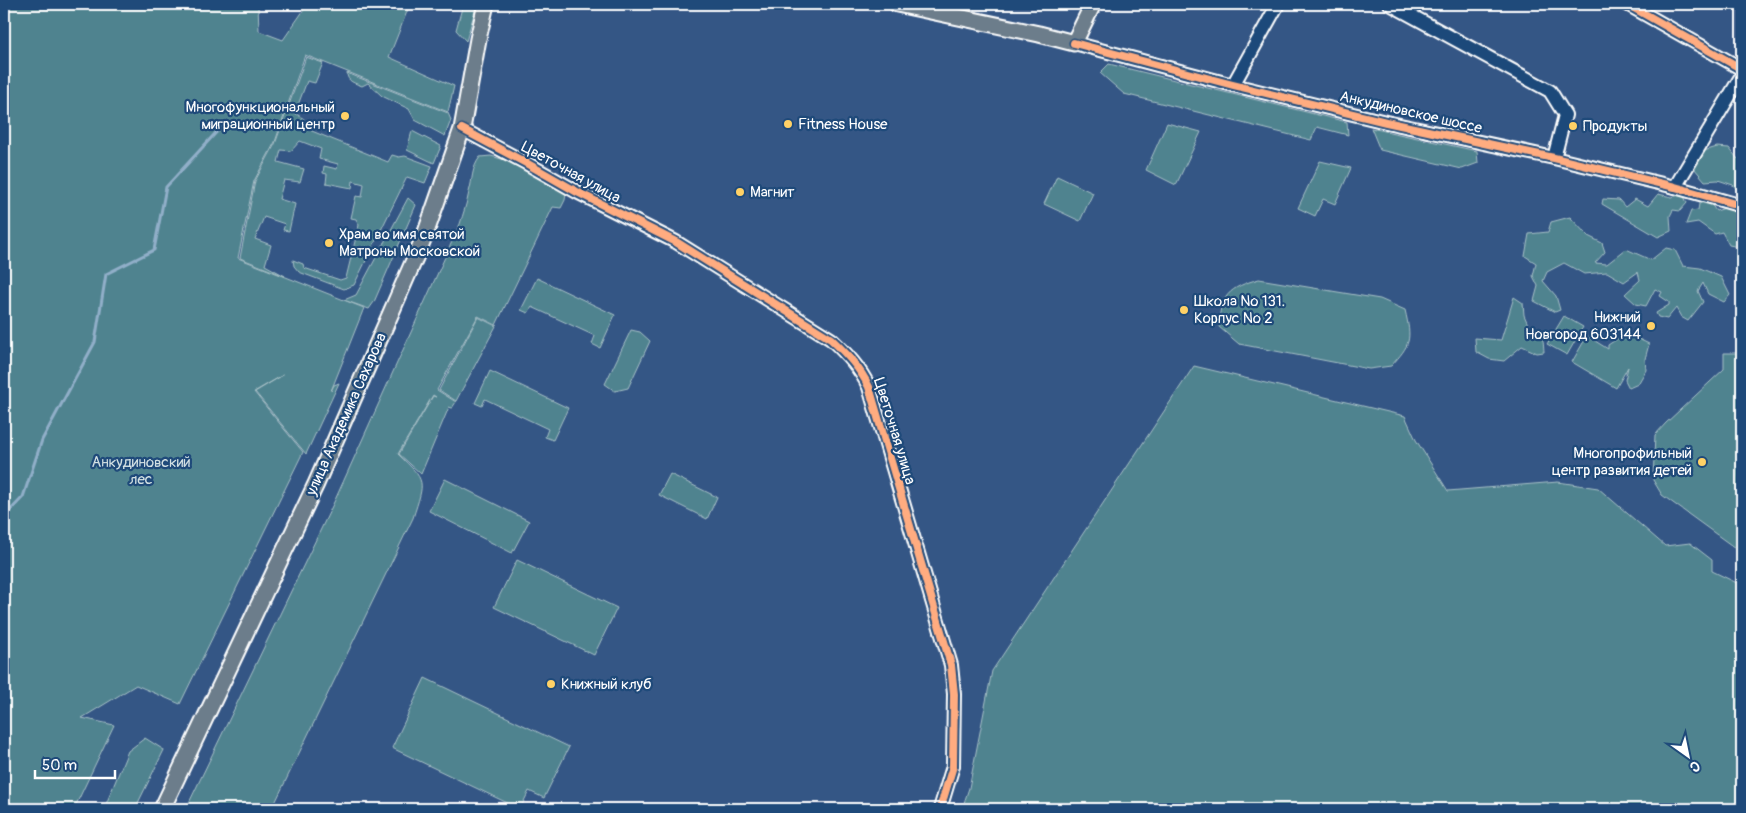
<svg xmlns="http://www.w3.org/2000/svg" width="1746" height="813" font-family="Pangolin,sans-serif">
  <style>
    .green { fill: #50838f; stroke: #a8c1c7 }
    .lines { fill: none; stroke-linecap: round; stroke-linejoin: round }
    .stream { stroke: #91afc9; stroke-width: 3 }
    .minor-casing { stroke: #fff; stroke-width: 16 }
    .major-casing { stroke: #fff; stroke-width: 19 }
    .minor { stroke: #1f4a7a; stroke-width: 12 }
    .major { stroke: #6c7d8b; stroke-width: 15 }
    .cycleway-casing { stroke: #1f4a7a; stroke-width: 11 }
    .cycleway { stroke: #ffac80; stroke-width: 8 }
    .poi-dot { fill: #ffd166; stroke: #1f4a7a; stroke-width: 2 }
    .labels { text-anchor: middle; stroke-width: 4.5; stroke-linejoin: round; paint-order: stroke }
    .poi-label { font-size: 15px; fill: #fff; stroke: #1f4a7a; text-anchor: start }
    .street-label { font-size: 15px; fill: #fff; stroke: #1f4a7a }
    .park-label { font-size: 15px; fill: #d3e0e3; stroke: #1f4a7a }
  </style>
  <rect width="100%" height="100%" fill="#345685"/>
  <filter id="ink" filterUnits="userSpaceOnUse"><feTurbulence type="fractalNoise" baseFrequency=".02" numOctaves="2"/><feDisplacementMap in="SourceGraphic" scale="10" xChannelSelector="R" yChannelSelector="G"/><feConvolveMatrix kernelMatrix="1 2 1 2 8 2 1 2 1" color-interpolation-filters="sRGB"/></filter>
  <g filter="url(#ink)">
    <g class="green">
      <path d="M4,4H258L259,31L283,40L308,4H410L389,57L454,86L448,112L305,55L275,142L254,181L238,258L364,308L331,391L334,385L339,383L306,454L255,392L283,375L254,392L303,452L180,704L136,685L82,718L114,725L74,809H4Z"/>
      <path d="M463,4H477L466,41L456,30Z"/>
      <path d="M306,57L323,63L315,83L307,81L295,113L304,119L302,127L388,162L392,155L399,157L405,156L432,166L425,183L407,177L354,285L344,289L299,272L294,266L293,260L303,264L304,268L340,280L346,278L359,225L356,219L351,218L356,196L362,197L364,184L353,181L352,188L326,183L327,174L323,173L324,166L337,169L338,164L319,159L321,149L300,141L291,151L281,150L278,162L304,169L300,182L284,180L279,199L295,204L289,231L283,230L285,224L264,217L255,239L271,245L265,265L285,276L240,258L255,181L275,144Z"/>
      <path d="M1109,64L1347,122L1348,135L1317,127L1311,140L1124,94L1100,73Z"/>
      <path d="M347,73L448,113L451,120L445,136L415,120L409,109L382,96L368,83L362,86C355,83 347,82 347,73Z"/>
      <path d="M1167,123L1201,132L1176,185L1146,170Z"/>
      <path d="M1371,128L1477,151L1478,163L1462,169L1380,150Z"/>
      <path d="M412,131L441,146L434,163L407,150Z"/>
      <path d="M1717,147L1729,148L1737,158L1742,161V195L1733,185L1718,180L1705,181L1694,168L1704,151Z"/>
      <path d="M491,156C517,162 543,180 566,194L565,200L561,208L553,207L496,325L478,316L437,390L456,402L452,408L449,407L421,474L399,454L433,396L436,397L433,395L398,454C427,482 425,480 413,518L272,809H186L335,500L460,224C463,214 467,203 469,192C473,179 471,169 480,157Z"/>
      <path d="M1320,161L1351,168L1335,204L1323,199L1315,216L1298,208Z"/>
      <path d="M1057,176L1093,193L1080,221L1044,204Z"/>
      <path d="M1658,194L1672,197L1683,194L1687,203L1680,211L1673,210L1670,216L1671,231L1658,237L1602,204L1603,199L1619,200L1625,207L1635,199L1648,206Z"/>
      <path d="M408,198L416,205L374,302L369,309L344,300L356,295Z"/>
      <path d="M1708,200L1716,211L1728,207L1740,211C1744,220 1745,239 1739,247L1729,245L1722,232L1715,234L1698,222L1686,224L1691,211L1698,210L1699,204Z"/>
      <path d="M1570,217L1588,236L1602,243L1605,252L1595,263L1607,264L1626,249L1651,260L1666,248L1675,250L1683,266L1700,268L1721,277L1730,295L1724,302L1708,294L1703,283L1698,291L1703,302L1688,321L1681,317L1676,308L1667,319L1658,317L1656,313L1669,305V302L1660,296L1662,292L1655,289L1646,306L1636,304L1625,294L1640,280L1638,272L1624,282L1607,272L1584,274L1564,263L1547,272L1543,281L1556,296L1560,310L1555,312L1534,301L1538,286L1533,276L1536,263L1525,256L1529,234L1548,232L1551,222Z"/>
      <path d="M537,278L615,315L600,348L592,344L595,336L532,307L528,313L521,310Z"/>
      <path d="M1259,279L1380,299L1405,310C1412,340 1411,344 1391,366L1369,369L1239,344L1219,327C1219,296 1230,287 1259,279Z"/>
      <path d="M1514,297L1523,303L1524,315L1530,329C1544,334 1543,338 1544,352L1537,353L1522,346L1504,361L1489,359L1476,352L1475,338L1501,340Z"/>
      <path d="M1564,316L1583,327L1567,355L1547,344Z"/>
      <path d="M478,317L496,326L456,401L439,390Z"/>
      <path d="M631,330L640,332L650,341L628,388L615,391L605,384Z"/>
      <path d="M1626,333L1649,344L1645,359L1646,370L1638,384L1629,388L1625,380L1628,367L1616,388L1572,362L1587,336L1608,349V345Z"/>
      <path d="M1742,349V434L1737,441L1739,477L1742,485V553L1662,495L1653,480L1655,435L1666,423L1724,369V353H1741Z"/>
      <path d="M1194,366L1405,416L1416,440L1448,491L1558,482L1598,488L1665,546L1690,543L1712,560V571L1737,583L1742,578V809H962L969,788L992,671Z"/>
      <path d="M490,371L568,408L553,440L545,437L548,429L485,399L482,406L475,403Z"/>
      <path d="M670,474L717,497L707,519L659,495Z"/>
      <path d="M445,479L529,521L512,553L429,511Z"/>
      <path d="M517,560L617,608L594,655L494,607Z"/>
      <path d="M425,678L569,747L544,798L529,791L520,809L392,748Z"/>
      <path d="M145,738L164,750L135,809H104L128,751Z"/>
    </g>
    <g class="lines">
      <path class="stream" d="M4,517L23,497L42,440L95,342L106,274L154,250L166,187L224,124"/>
      <g class="minor-casing">
        <g id="minor">
          <path d="M1390,4L1550,91L1565,115L1554,158"/>
          <path d="M1627,4L1742,69"/>
          <path d="M1074,43L1233,85L1386,122L1554,158L1675,187L1742,206"/>
          <path d="M1233,85L1278,4"/>
          <path d="M462,129L526,163L577,192L676,242L831,339C847,354 860,368 869,387L951,665L954,694L953,766L940,809"/>
          <path d="M1675,187L1742,75"/>
        </g>
      </g>
      <g class="major-casing">
        <g id="major">
          <path d="M897,4L1039,34L1074,43L1093,4"/>
          <path d="M162,809L316,484L425,235L462,129L478,39L486,4"/>
        </g>
      </g>
      <use href="#minor" class="minor"/>
      <use href="#major" class="major"/>
      <g class="cycleway-casing">
        <g id="cycleway">
          <path d="M1627,4L1742,69"/>
          <path d="M1074,43L1233,85L1386,122L1554,158L1675,187L1742,206"/>
          <path d="M462,129L526,163L577,192L676,242L831,339C847,354 860,368 869,387L951,665L954,694L953,766L940,809"/>
        </g>
      </g>
      <use href="#cycleway" class="cycleway"/>
    </g>
  </g>
  <g class="poi-dot">
    <circle cx="345" cy="116" r="5"/>
    <circle cx="788" cy="124" r="5"/>
    <circle cx="1573" cy="126" r="5"/>
    <circle cx="740" cy="192" r="5"/>
    <circle cx="329" cy="243" r="5"/>
    <circle cx="1184" cy="310" r="5"/>
    <circle cx="1651" cy="326" r="5"/>
    <circle cx="1702" cy="462" r="5"/>
    <circle cx="551" cy="684" r="5"/>
  </g>
  <g class="labels">
    <g class="poi-label">
      <text x="335" y="112" text-anchor="end">Многофункциональный<tspan x="335" dy="17">миграционный центр</tspan></text>
      <text x="798" y="129">Fitness House</text>
      <text x="1583" y="131">Продукты</text>
      <text x="750" y="197">Магнит</text>
      <text x="339" y="239">Храм во имя святой<tspan x="339" dy="17">Матроны Московской</tspan></text>
      <text x="1194" y="306">Школа № 131.<tspan x="1194" dy="17">Корпус № 2</tspan></text>
      <text x="1641" y="322" text-anchor="end">Нижний<tspan x="1641" dy="17">Новгород 603144</tspan></text>
      <text x="1692" y="458" text-anchor="end">Многопрофильный<tspan x="1692" dy="17">центр развития детей</tspan></text>
      <text x="561" y="689">Книжный клуб</text>
    </g>
    <g class="street-label">
      <text transform="translate(1411 112) rotate(13)" y="5">Анкудиновское шоссе</text>
      <text transform="translate(571 172) rotate(29)" y="5">Цветочная улица</text>
      <text transform="translate(346 414) rotate(-66)" y="5">улица Академика Сахарова</text>
      <text transform="translate(895 431) rotate(73)" y="5">Цветочная улица</text>
    </g>
    <g class="park-label">
      <text x="141" y="467">Анкудиновский<tspan x="141" dy="17">лес</tspan></text>
    </g>
  </g>
  <rect width="1746" height="813" fill="none" stroke="#1f4a7a" stroke-width="20"/>
  <rect x="10" y="10" width="1726" height="793" fill="none" stroke="#fff" stroke-width="2" filter="url(#ink)"/>
  <g transform="translate(1688 756) rotate(147)" stroke="#1f4a7a" stroke-width="4" paint-order="stroke">
  <path d="M0-4L9 19L0 12L-9 19Z" fill="#ffffff"/>
  <text y="-8" font-size="14" font-weight="bold" text-anchor="middle" fill="#ffffff">С</text>
  </g>
  <path d="M35 770v8h80v-8" fill="none" stroke="#ffffff" stroke-width="2.5"/>
  <text x="42" y="770" font-size="15" fill="#ffffff" stroke="#1f4a7a" stroke-width="4" paint-order="stroke">50 m</text>
</svg>
